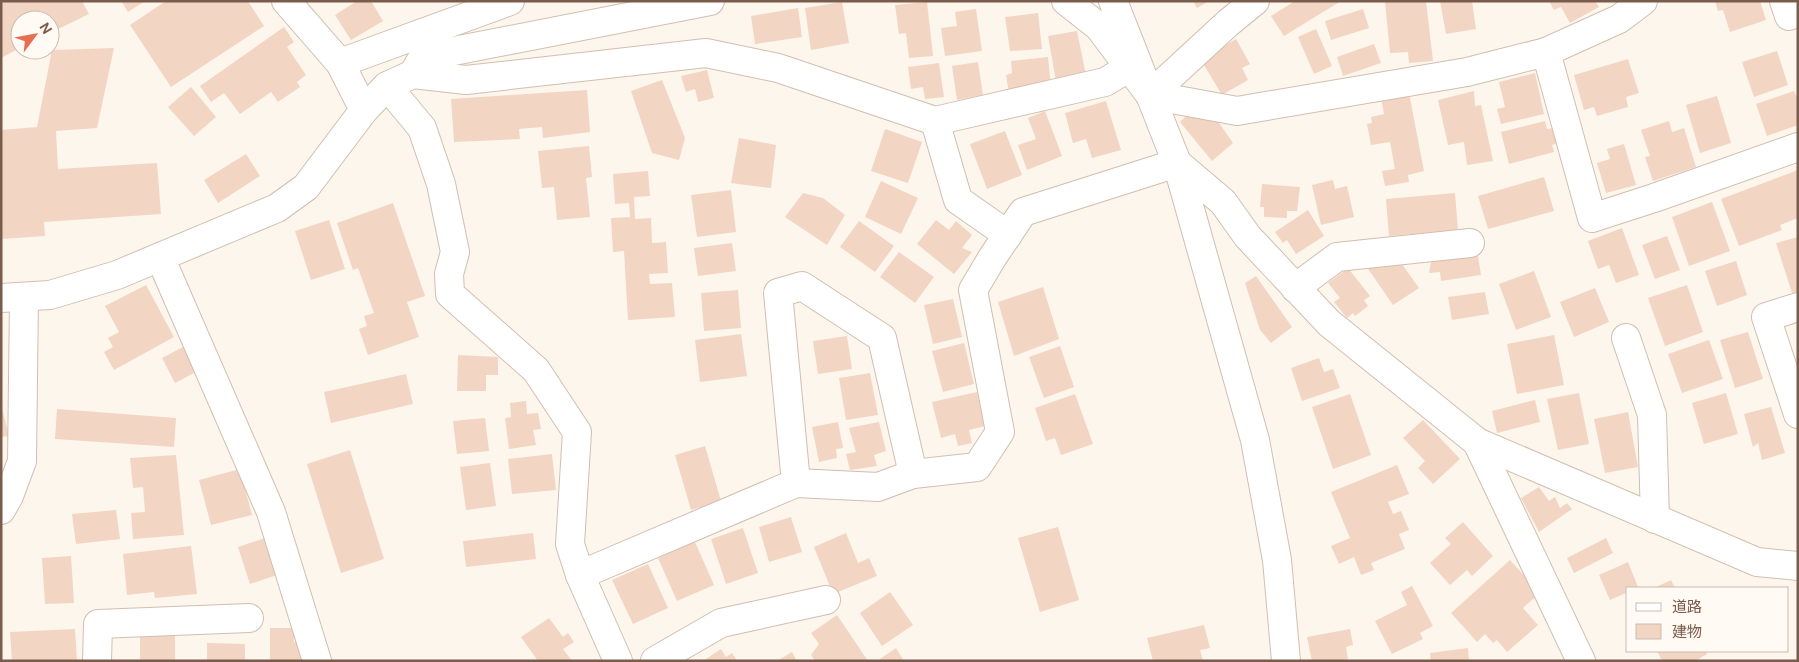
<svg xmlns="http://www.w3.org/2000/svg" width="1799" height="662" font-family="'DM Sans','Noto Sans JP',sans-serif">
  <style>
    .building { fill: #f3d5c3 }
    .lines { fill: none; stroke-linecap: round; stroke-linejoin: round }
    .minor-casing { stroke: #d1beb0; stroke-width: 30 }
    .minor { stroke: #fff; stroke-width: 28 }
  </style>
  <rect width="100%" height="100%" fill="#fdf6ec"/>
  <g class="building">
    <path d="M5,1H82L89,14L50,33V20H20V48L1,58V3Z"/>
    <path d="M121,1H145L128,12Z"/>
    <path d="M166,1H248L264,26L171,87L130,25Z"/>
    <path d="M357,1H371L383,21L351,40L335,15Z"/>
    <path d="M1193,1H1209L1197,8Z"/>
    <path d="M1295,1H1341L1284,36L1271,16Z"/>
    <path d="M1426,1L1433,61L1409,63L1408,52L1390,53L1385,2Z"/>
    <path d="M1440,1H1472L1476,29L1446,34Z"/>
    <path d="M1549,1H1595L1599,7L1570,23L1561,7L1554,10Z"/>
    <path d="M1715,1H1760L1766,20L1730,32L1723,10L1718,11Z"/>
    <path d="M842,2L849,43L811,50L805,8Z"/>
    <path d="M927,2L933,56L909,58L906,33L899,34L895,5Z"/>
    <path d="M798,8L802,37L755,44L751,16Z"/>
    <path d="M976,9L982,51L945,56L941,28L957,26L955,12Z"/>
    <path d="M1363,9L1369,28L1331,40L1325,21Z"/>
    <path d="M1038,13L1042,49L1010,51L1005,17Z"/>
    <path d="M284,27L294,42L287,47L306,75L297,82L300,87L278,102L271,92L240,114L224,93L211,102L200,86Z"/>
    <path d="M1316,29L1332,66L1314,74L1298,37Z"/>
    <path d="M1077,31L1086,75L1056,81L1048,36Z"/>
    <path d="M1236,39L1250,64L1242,68L1248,80L1222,95L1201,60Z"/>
    <path d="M1374,44L1381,63L1343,76L1337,57Z"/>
    <path d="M114,48L97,128L56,131L58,169L157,163L161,214L44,222L45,236L1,239V130L37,127L52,50Z"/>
    <path d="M1777,51L1788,85L1754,97L1742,62Z"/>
    <path d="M1048,57L1051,87L1009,93L1006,75L1012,73L1011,61Z"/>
    <path d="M1628,59L1639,93L1626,97L1628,107L1597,116L1594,107L1584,110L1574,75Z"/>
    <path d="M978,62L983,95L957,100L952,66Z"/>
    <path d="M939,63L944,97L925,99L923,87L911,89L908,67Z"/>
    <path d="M707,70L714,98L698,102L695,89L686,92L681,76Z"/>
    <path d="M1535,73L1544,114L1501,124L1497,109L1505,107L1499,82Z"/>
    <path d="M662,80L685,138L679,160L652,153L631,91Z"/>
    <path d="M191,87L216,117L194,136L168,107Z"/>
    <path d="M1408,88L1424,171L1408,175L1409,182L1385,186L1382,171L1395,169L1390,142L1371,145L1367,124L1372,123L1371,117L1384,114L1380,93Z"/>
    <path d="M587,90L590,132L543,138L542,127L519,129L520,139L454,142L451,99Z"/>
    <path d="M1474,91L1475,106L1481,105L1493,161L1467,165L1464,142L1448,145L1438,100Z"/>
    <path d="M1794,91L1798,100V125L1767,136L1756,104Z"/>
    <path d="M1717,96L1731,143L1700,153L1686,105Z"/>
    <path d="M1106,101L1121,150L1092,158L1086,139L1073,143L1065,113Z"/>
    <path d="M1045,111L1062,156L1027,170L1018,145L1036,139L1028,118Z"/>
    <path d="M1189,113L1217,120L1233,143L1212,161L1180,122Z"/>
    <path d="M1545,121L1547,129L1555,128L1558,143L1552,145L1554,152L1509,164L1501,132Z"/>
    <path d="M1669,121L1672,132L1684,128L1696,167L1653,181L1645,157L1650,156L1641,130Z"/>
    <path d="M885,129L922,142L908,183L871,171Z"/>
    <path d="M1005,131L1022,175L987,189L970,144Z"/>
    <path d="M739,138L776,145L771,188L731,183Z"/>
    <path d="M1624,144L1636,185L1606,193L1597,163L1610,159L1607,149Z"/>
    <path d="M589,146L592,177L586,178L590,217L557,220L554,187L542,188L538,151Z"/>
    <path d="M246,154L260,176L218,203L204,180Z"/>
    <path d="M1798,170V218L1780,225L1782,230L1739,246L1721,199Z"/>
    <path d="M648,171L650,196L634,197L635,219L651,218L652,243L666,242L668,273L649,274L650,284L672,283L675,317L628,320L624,251L613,252L611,218L630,217L629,203L615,204L613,174Z"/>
    <path d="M1544,177L1554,211L1488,229L1478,196Z"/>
    <path d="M1333,180L1335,189L1347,186L1354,217L1321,225L1312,185Z"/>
    <path d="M881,181L918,198L901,234L865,217Z"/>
    <path d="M1262,184L1300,187L1297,211H1287V218L1264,217V207H1260Z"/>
    <path d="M731,190L736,232L697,237L691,195Z"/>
    <path d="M803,193L823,198L845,215L827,245L785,217Z"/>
    <path d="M1455,193L1458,230L1389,236L1386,199Z"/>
    <path d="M1712,202L1730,251L1689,266L1672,217Z"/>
    <path d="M393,203L425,296L407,302L419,337L368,355L359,329L367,326L364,316L374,313L358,268L353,270L337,223Z"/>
    <path d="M1308,210L1324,236L1296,254L1287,240L1283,243L1275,232Z"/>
    <path d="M329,220L345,269L311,280L295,231Z"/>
    <path d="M936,220L949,230L956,221L972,235L962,248L972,252L954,274L917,244Z"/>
    <path d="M859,221L894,246L875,272L840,247Z"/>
    <path d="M1622,228L1639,275L1616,283L1609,265L1598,269L1588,241Z"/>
    <path d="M1667,236L1680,270L1655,279L1642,245Z"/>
    <path d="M1798,237V291L1792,293L1776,243Z"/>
    <path d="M732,243L736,271L698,276L694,248Z"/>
    <path d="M899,252L934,277L915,303L880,277Z"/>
    <path d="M1396,256L1419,288L1393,305L1366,266L1373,261L1379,268Z"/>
    <path d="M1478,256L1481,275L1441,281L1440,272L1429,273L1431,262Z"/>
    <path d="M1736,261L1747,295L1717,306L1705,271Z"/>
    <path d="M1348,268L1370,296L1364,300L1368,306L1355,316L1353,313L1347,318L1334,302L1340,298L1328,283Z"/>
    <path d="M1534,271L1551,317L1516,330L1499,284Z"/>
    <path d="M1256,276L1292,327L1271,343L1260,330L1245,283Z"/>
    <path d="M146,285L174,337L114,370L104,352L113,347L108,338L119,332L105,306Z"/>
    <path d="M1687,285L1703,332L1665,346L1648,298Z"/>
    <path d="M1043,287L1059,339L1014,356L998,302Z"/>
    <path d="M1595,288L1609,322L1574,337L1560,302Z"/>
    <path d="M738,290L741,328L704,331L701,293Z"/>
    <path d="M1485,292L1489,314L1452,320L1448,297Z"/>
    <path d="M953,299L962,337L933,344L924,305Z"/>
    <path d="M1748,332L1763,379L1735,388L1720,340Z"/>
    <path d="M741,334L747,376L700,382L695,340Z"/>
    <path d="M1554,335L1564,385L1517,394L1507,344Z"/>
    <path d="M847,336L852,369L818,374L813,341Z"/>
    <path d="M1709,340L1723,379L1682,393L1668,354Z"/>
    <path d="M964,343L974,384L943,392L932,351Z"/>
    <path d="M1060,346L1074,387L1044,398L1029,357Z"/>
    <path d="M183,347L196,372L175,383L162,358Z"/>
    <path d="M458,355L498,357V375H486V391H457Z"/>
    <path d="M1319,358L1324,372L1333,369L1340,388L1302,401L1291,368Z"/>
    <path d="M870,373L878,415L846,420L839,378Z"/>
    <path d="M406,374L413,404L331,423L324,392Z"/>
    <path d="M977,392L985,426L969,430L972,443L958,446L955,434L941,438L932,402Z"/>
    <path d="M1579,393L1589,444L1558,450L1547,399Z"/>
    <path d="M1726,393L1738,434L1704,444L1692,403Z"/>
    <path d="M1075,394L1093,444L1061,455L1055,438L1046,441L1035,408Z"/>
    <path d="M1350,394L1371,455L1333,469L1312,407Z"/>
    <path d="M1535,400L1540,422L1497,433L1492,411Z"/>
    <path d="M526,401L527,414L538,413L541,429L533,430L536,445L509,449L505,418L511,417L510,403Z"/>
    <path d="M1,404L9,436L1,437Z"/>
    <path d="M1771,407L1785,453L1762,460L1758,443L1753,447L1744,414Z"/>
    <path d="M57,409L176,418L174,447L55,439Z"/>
    <path d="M1628,412L1638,467L1605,473L1594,419Z"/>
    <path d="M485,418L489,451L457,454L453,421Z"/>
    <path d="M1423,420L1460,459L1433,484L1418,468L1425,461L1403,438Z"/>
    <path d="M838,422L843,448L836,449L837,458L819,462L812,427Z"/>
    <path d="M879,422L886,451L874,455L877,466L850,470L846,454L856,452L849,428Z"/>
    <path d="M705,446L721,501L691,510L675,455Z"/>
    <path d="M350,450L384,559L341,573L307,464Z"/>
    <path d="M552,454L556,490L512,494L508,459Z"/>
    <path d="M176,455L184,535L133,539L131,513L145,512L143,487L133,488L130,458Z"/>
    <path d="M490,463L496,506L466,510L460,467Z"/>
    <path d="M1397,465L1409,494L1388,502L1393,514L1401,511L1409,530L1399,534L1405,549L1371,563L1374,570L1361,575L1354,557L1339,564L1331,546L1350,538L1331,492Z"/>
    <path d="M240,469L252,515L211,525L199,480Z"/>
    <path d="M1539,487L1549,501L1555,497L1560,508L1567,503L1572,509L1539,532L1521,498Z"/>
    <path d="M116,510L120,539L76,544L72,514Z"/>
    <path d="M791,517L802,552L769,562L759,527Z"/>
    <path d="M1463,522L1493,556L1472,576L1467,570L1450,585L1430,563L1451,544L1445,538Z"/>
    <path d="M1058,527L1079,600L1040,612L1018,538Z"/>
    <path d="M743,528L758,573L726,584L711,539Z"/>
    <path d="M533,533L536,559L466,567L463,541Z"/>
    <path d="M846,533L858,563L869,558L877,576L833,594L814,547Z"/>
    <path d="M268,537L280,574L250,584L238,547Z"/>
    <path d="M1606,538L1613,553L1574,573L1567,558Z"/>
    <path d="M695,542L714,585L677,601L658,558Z"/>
    <path d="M191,546L197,594L155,598L154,592L127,595L123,554Z"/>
    <path d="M71,556L74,603L45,604L42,558Z"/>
    <path d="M1510,560L1540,593L1523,608L1538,625L1507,652L1497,640L1493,643L1485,634L1477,642L1451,613Z"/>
    <path d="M1628,562L1638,587L1628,588V592L1610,600L1599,575Z"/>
    <path d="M648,564L668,608L633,624L612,580Z"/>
    <path d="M1671,580L1675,588H1654Z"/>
    <path d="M1412,586L1433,626L1420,633L1423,639L1392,654L1375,621L1407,605L1401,592Z"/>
    <path d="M890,592L913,625L882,646L860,613Z"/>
    <path d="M837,615L868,661H815L811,655L819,644L811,633Z"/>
    <path d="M549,618L563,637L568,633L574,642L563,649L572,661H538L521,637Z"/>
    <path d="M1204,625L1210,648L1200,650L1203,661H1153L1147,638Z"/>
    <path d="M270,628H294V642H302V661H270Z"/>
    <path d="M75,629L77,661H12L10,632Z"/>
    <path d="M1350,629L1353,645L1346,647L1348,659L1337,661H1312L1307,637Z"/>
    <rect x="140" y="636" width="35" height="25"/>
    <path d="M207,643L245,644V661H207Z"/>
    <path d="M896,648L904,661H877Z"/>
    <path d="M1468,648L1469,661H1431L1430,653Z"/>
    <path d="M721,649L726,657L732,653L737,661H703Z"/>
    <path d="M1657,651H1706L1707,654L1695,661H1662Z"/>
    <path d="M792,652L797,661H777Z"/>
  </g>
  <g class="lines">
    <g class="minor-casing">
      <g id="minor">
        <path d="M286,1L340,63L364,110"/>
        <path d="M1066,1L1099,27L1150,95L1237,111L1467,72L1546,52L1619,19L1643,1"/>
        <path d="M1113,1L1177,163L1255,440L1277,560L1286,661"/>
        <path d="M1784,1L1789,16"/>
        <path d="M1546,52L1592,218L1654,198L1798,147"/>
        <path d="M340,63L510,1"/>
        <path d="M413,74L466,80L706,53L778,68L935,121"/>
        <path d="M387,86L422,128L441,184L455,252L449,274L450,294L536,370L577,432L570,544L580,575L618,661"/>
        <path d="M1150,95L1228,23L1255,1"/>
        <path d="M1008,235L958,200L935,121L1105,82L1130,67"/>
        <path d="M160,257L271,512L317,661"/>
        <path d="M1295,288L1337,257L1470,243"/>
        <path d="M1,298L50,295L117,275L277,208L306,187L364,110L387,86L413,74L423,57L710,1"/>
        <path d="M1798,307L1766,317L1798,414"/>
        <path d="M1626,338L1652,415L1655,519"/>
        <path d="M1477,442L1581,661"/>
        <path d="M796,483L778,293L802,286L882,338L913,474"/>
        <path d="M1,510L9,496L22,461L24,297"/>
        <path d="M580,575L796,483L878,487L913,474L977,467L1000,432L973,290L992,258L1023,212L1177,163L1223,202L1248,237L1329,323L1477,442L1757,562L1798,566"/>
        <path d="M97,661L98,624L249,618"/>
        <path d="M655,661L721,623L826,600"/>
      </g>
    </g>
    <use href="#minor" class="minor"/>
  </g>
  <rect width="1799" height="662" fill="none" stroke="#7a5c4d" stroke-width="5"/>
  <rect x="1626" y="587" width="162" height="65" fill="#fffaf3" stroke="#cabbb1"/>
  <rect x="1636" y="603" width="25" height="8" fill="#ffffff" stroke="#cabbb1"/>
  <text x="1672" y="612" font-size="15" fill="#7a5c4d">道路</text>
  <rect x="1636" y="624" width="25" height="15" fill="#f3d5c3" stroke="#cabbb1"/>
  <text x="1672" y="637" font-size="15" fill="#7a5c4d">建物</text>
  <g transform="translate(35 35) rotate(58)"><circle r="24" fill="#fffaf3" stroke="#cabbb1"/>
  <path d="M0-4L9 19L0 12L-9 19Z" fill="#e76f51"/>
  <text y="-8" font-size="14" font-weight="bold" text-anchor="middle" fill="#7a5c4d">N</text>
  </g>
</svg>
